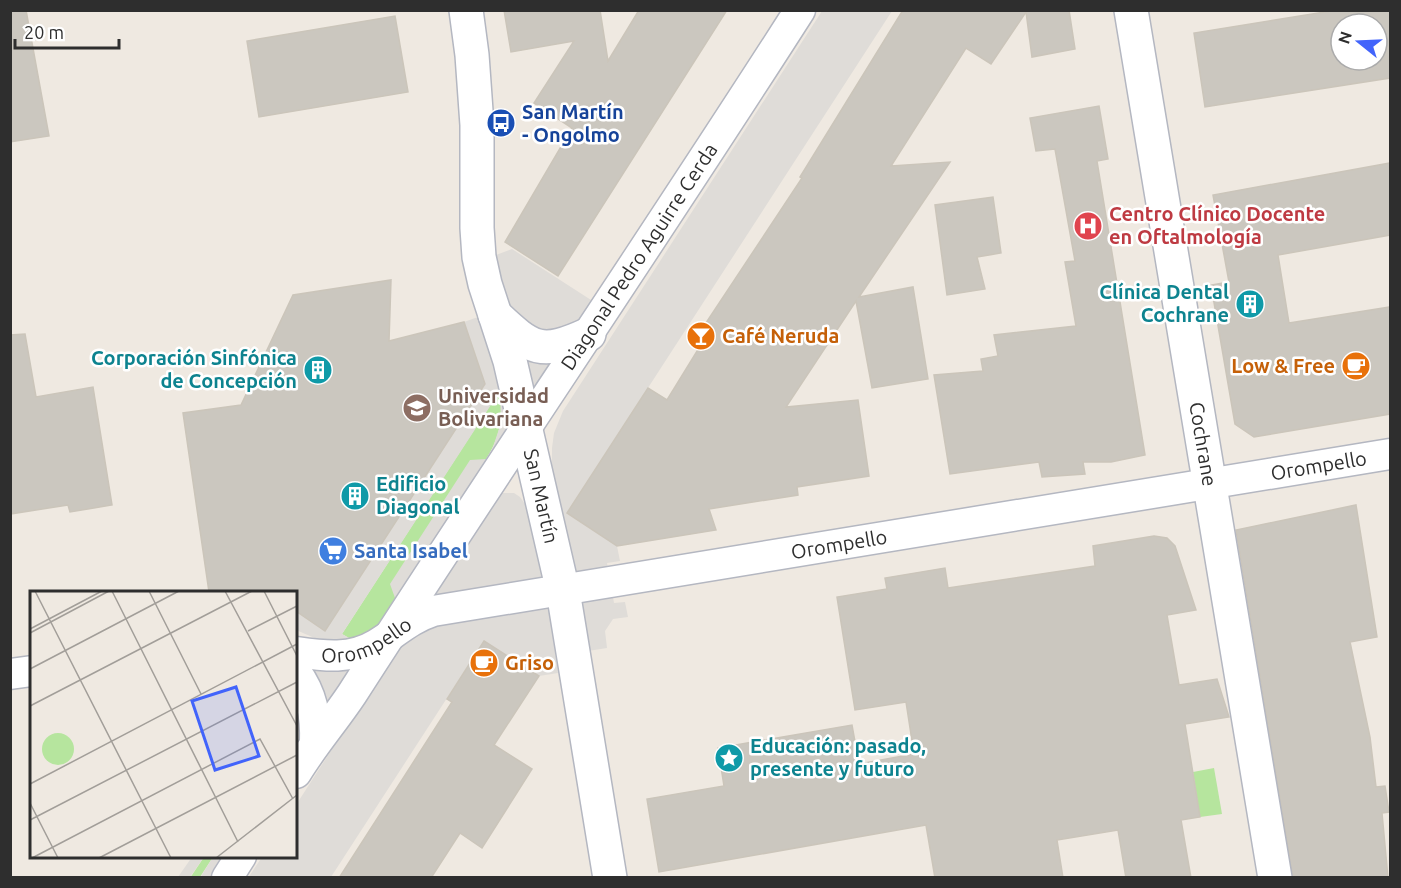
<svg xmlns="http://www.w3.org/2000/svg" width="1401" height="888" font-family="Ubuntu,sans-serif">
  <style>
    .green { fill: #b6e59e }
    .plaza { fill: #dfdcd8; fill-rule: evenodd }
    .building { fill: #cbc7bf; stroke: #cbc5ba; stroke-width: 1.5; fill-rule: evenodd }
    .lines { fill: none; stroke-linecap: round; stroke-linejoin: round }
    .minor-casing { stroke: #b4b7c1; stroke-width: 33 }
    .tertiary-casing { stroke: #b4b7c1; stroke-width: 36 }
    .secondary-casing { stroke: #b4b7c1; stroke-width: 36 }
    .minor { stroke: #fff; stroke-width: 30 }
    .tertiary { stroke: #fff; stroke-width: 33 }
    .secondary { stroke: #fff; stroke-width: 33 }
    .labels { text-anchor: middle; stroke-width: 5; stroke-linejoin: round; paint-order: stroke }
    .transit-label { font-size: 20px; font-weight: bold; fill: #164399; stroke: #fff; text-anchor: start }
    .health-label { font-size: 20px; font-weight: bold; fill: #be3a42; stroke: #fff; text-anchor: start }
    .street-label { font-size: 20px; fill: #2e2e2e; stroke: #fff }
    .culture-label { font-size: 20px; font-weight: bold; fill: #0d838f; stroke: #fff; text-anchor: end }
    .food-label { font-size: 20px; font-weight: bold; fill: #c56008; stroke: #fff; text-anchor: start }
    .education-label { font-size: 20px; font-weight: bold; fill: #785e54; stroke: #fff; text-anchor: start }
    .shop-label { font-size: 20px; font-weight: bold; fill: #366cbe; stroke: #fff; text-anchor: start }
    .inset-road { fill: none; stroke: #a29e99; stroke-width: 1.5 }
    .view { fill: #4264fb; fill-opacity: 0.15; stroke: #4264fb; stroke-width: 3 }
    .inset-edge { fill: none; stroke: #2e2e2e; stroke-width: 3 }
  </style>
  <rect width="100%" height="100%" fill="#efe9e1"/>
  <g class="green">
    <path d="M500,390C504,416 500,437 486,459L375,630L356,642L342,634Z"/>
    <path d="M1214,768L1222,814L1200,817L1193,772Z"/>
    <path d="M204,857H213L200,877L190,878Z"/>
  </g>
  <g class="plaza">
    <path d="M822,11H892L567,513L617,546L620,561L607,563L614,603L625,602L628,617L613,619L605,631L607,648L588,651L570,635L553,638L558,673L539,676L484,641L331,877L248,878L262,857L296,856V805L394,653L406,641L428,628L445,624L436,595H434L498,493H514L520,497L525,504L533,537L547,517L558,498L552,472V448L554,433L563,411Z"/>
    <path d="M512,249L605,309L387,637L304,730H296V674L317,639L296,630V611L325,631L485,384L464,322L478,317L489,347L512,313L503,286L496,255ZM500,391L501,423L493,447L486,459L470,460L390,584L395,598L375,630L356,642L342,634Z"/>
    <path d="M192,857H204L190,877H178Z"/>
    <path d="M213,857H241L227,877L200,878Z"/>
  </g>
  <g class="building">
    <path d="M10,10H26L49,136L10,142Z"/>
    <path d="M504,10H600L608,61L639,10H727L558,276L505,242L572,128L534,103L574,41L511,52Z"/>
    <path d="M903,10H1069L1075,49L1032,57L1026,12L991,64L966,48L891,166L950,162L859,297L913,287L928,379L872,388L856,301L786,407L858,400L869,476L797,487L798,495L709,509L716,530L617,546L567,513L648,388L667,400L699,348L692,344L802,178L800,177Z"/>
    <path d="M1337,10H1390V78L1205,107L1194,33ZM1341,24H1377V60H1341Z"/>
    <path d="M395,16L408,92L259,117L247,41Z"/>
    <path d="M1099,106L1108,159L1097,161L1145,455L1111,462H1083L1085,474L1042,477L1039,462L950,474L934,375L983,371L981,359L998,356L994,335L1076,326L1065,262L1075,261L1055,149L1036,151L1030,118Z"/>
    <path d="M1390,163V235L1278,255L1289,323L1390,307V414L1254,437L1235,424L1211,285L1229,282L1213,195Z"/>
    <path d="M993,197L1001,253L977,257L985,289L947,295L935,205Z"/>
    <path d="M391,280L389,341L464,322L485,384L325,631L296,611V592H209L183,413L241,405L293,295Z"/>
    <path d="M25,334L36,397L93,387L112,505L70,512L68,505L10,514V335Z"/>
    <path d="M1356,505L1377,637L1350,642L1370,737L1376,787L1385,786L1389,812L1382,813L1388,878H1293L1236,530Z"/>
    <path d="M1154,536L1167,538L1175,546L1196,610L1167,615L1179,685L1217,679L1229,717L1185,724L1200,817L1181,820L1191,878H1126L1118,830L1057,840L1063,878H935L926,825L659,872L647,799L724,786L718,748L852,725L859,764L914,754L906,702L855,710L837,597L887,589L885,578L945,568L948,588L1095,566L1093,546Z"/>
    <path d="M484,641L539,676L494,745L532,769L482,848L460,833L431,878H339L452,702L447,699Z"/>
  </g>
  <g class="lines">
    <g class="minor-casing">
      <g id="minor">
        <path id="s1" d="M296,652C324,656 351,660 377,644C397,632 409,619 433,611L1390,454"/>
        <path d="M296,672C312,694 316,715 315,743"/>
        <path d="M10,674L32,671"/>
        <path id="s2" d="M296,773C313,745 334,721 352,694C499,465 653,240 800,10"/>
        <path d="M227,878L241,856"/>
      </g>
    </g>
    <g class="tertiary-casing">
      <g id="tertiary">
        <path id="s3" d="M1131,10L1275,878"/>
      </g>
    </g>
    <g class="secondary-casing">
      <g id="secondary">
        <path id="s4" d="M466,10L472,55L477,125V228L479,257L485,284L510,361L563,591L610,878"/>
        <path d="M495,315C532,350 541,356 589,334"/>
      </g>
    </g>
    <use href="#minor" class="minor"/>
    <use href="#tertiary" class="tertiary"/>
    <use href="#secondary" class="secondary"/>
  </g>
  <defs>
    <g id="bus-disc" transform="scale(1.5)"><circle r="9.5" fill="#1a4fb4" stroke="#fff"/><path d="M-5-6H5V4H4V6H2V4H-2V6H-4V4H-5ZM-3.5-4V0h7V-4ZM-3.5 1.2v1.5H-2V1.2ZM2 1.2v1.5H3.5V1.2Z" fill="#fff"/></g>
    <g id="hospital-disc" transform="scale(1.5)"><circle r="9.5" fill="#e0444e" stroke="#fff"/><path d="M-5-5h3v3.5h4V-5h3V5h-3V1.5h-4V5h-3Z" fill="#fff"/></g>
    <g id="building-disc" transform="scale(1.5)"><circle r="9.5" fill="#0f9aa8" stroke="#fff"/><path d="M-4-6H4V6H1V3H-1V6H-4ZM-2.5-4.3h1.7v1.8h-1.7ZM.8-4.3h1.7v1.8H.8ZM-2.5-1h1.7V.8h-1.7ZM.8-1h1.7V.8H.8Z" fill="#fff"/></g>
    <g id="bar-disc" transform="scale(1.5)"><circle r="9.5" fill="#e8710a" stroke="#fff"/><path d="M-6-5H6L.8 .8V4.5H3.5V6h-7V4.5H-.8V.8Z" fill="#fff"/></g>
    <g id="cafe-disc" transform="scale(1.5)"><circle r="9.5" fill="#e8710a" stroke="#fff"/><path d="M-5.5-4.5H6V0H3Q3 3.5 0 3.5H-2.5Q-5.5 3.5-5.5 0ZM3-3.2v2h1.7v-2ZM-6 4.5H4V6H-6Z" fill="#fff"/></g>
    <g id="university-disc" transform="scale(1.5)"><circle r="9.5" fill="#8d6e63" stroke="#fff"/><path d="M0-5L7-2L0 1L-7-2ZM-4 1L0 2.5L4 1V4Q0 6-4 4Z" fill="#fff"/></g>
    <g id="supermarket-disc" transform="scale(1.5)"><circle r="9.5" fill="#3f7fe0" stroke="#fff"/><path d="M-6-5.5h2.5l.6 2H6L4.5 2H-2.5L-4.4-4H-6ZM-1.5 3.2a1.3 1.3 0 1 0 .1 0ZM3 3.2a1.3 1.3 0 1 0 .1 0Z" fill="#fff"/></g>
    <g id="sight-disc" transform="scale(1.5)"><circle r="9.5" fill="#0f9aa8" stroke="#fff"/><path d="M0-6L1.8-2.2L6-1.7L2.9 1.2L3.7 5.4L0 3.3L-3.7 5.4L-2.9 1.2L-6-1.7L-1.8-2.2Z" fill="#fff"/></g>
  </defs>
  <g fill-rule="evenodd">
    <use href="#bus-disc" x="501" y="123"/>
    <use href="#hospital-disc" x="1088" y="226"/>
    <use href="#building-disc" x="1250" y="304"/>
    <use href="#bar-disc" x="701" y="336"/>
    <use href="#cafe-disc" x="1356" y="366"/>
    <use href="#building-disc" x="318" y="370"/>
    <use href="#university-disc" x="417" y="408"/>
    <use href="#building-disc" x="355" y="496"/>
    <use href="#supermarket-disc" x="333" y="551"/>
    <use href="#cafe-disc" x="484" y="663"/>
    <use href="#sight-disc" x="729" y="758"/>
  </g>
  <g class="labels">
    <g class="transit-label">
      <text x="522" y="119">San Martín<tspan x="522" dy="23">- Ongolmo</tspan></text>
    </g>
    <g class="health-label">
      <text x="1109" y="221">Centro Clínico Docente<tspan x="1109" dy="23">en Oftalmología</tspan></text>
    </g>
    <g class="street-label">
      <text dy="7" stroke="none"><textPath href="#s2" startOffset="620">Diagonal Pedro Aguirre Cerda</textPath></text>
      <text dy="7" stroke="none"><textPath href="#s3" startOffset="440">Cochrane</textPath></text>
      <text dy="7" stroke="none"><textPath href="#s1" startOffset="1046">Orompello</textPath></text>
      <text dy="7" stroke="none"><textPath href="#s4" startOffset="495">San Martín</textPath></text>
      <text dy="7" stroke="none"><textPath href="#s1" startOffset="560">Orompello</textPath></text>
      <text dy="7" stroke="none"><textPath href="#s1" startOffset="74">Orompello</textPath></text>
    </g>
    <g class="culture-label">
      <text x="1229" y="299">Clínica Dental<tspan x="1229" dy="23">Cochrane</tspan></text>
      <text x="297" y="365">Corporación Sinfónica<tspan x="297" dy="23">de Concepción</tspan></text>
      <text x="376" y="491" text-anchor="start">Edificio<tspan x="376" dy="23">Diagonal</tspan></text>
      <text x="750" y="753" text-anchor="start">Educación: pasado,<tspan x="750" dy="23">presente y futuro</tspan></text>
    </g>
    <g class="food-label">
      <text x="722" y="343">Café Neruda</text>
      <text x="1335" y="373" text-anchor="end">Low &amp; Free</text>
      <text x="505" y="670">Griso</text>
    </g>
    <g class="education-label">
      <text x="438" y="403">Universidad<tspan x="438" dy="23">Bolivariana</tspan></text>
    </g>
    <g class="shop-label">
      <text x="354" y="558">Santa Isabel</text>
    </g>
  </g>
  <g transform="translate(30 591)">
    <rect width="267" height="267" fill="#efe9e1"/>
    <path d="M12 158a16 16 0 1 1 32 0a16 16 0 1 1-32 0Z" fill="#b6e59e"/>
    <path class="inset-road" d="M5,0L141,267M82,0L208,251M119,0L171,103M195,0L267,135M234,0L267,65M0,38L72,0M218,40L267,15M0,42L79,0M0,78L149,0M0,115L222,0M0,193L267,53M0,212L28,267M0,229L267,91M2,267L230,148L263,208M69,267L267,164M186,267L267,204"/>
    <path class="view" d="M206,96L229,165L185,179L162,110Z"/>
    <rect width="267" height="267" class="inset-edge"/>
  </g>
  <rect width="1401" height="888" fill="none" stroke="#2e2e2e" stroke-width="24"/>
  <g transform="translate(1359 42) rotate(288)"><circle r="28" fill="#ffffff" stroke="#ababab" stroke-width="1.5"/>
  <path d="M0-4.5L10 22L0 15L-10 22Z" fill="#4264fb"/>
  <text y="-9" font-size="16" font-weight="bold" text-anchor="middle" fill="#2e2e2e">N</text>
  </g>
  <path d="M15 39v9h104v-9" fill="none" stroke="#2e2e2e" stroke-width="3"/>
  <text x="24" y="39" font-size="18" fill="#2e2e2e" stroke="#ffffff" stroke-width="4.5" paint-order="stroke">20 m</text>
</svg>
